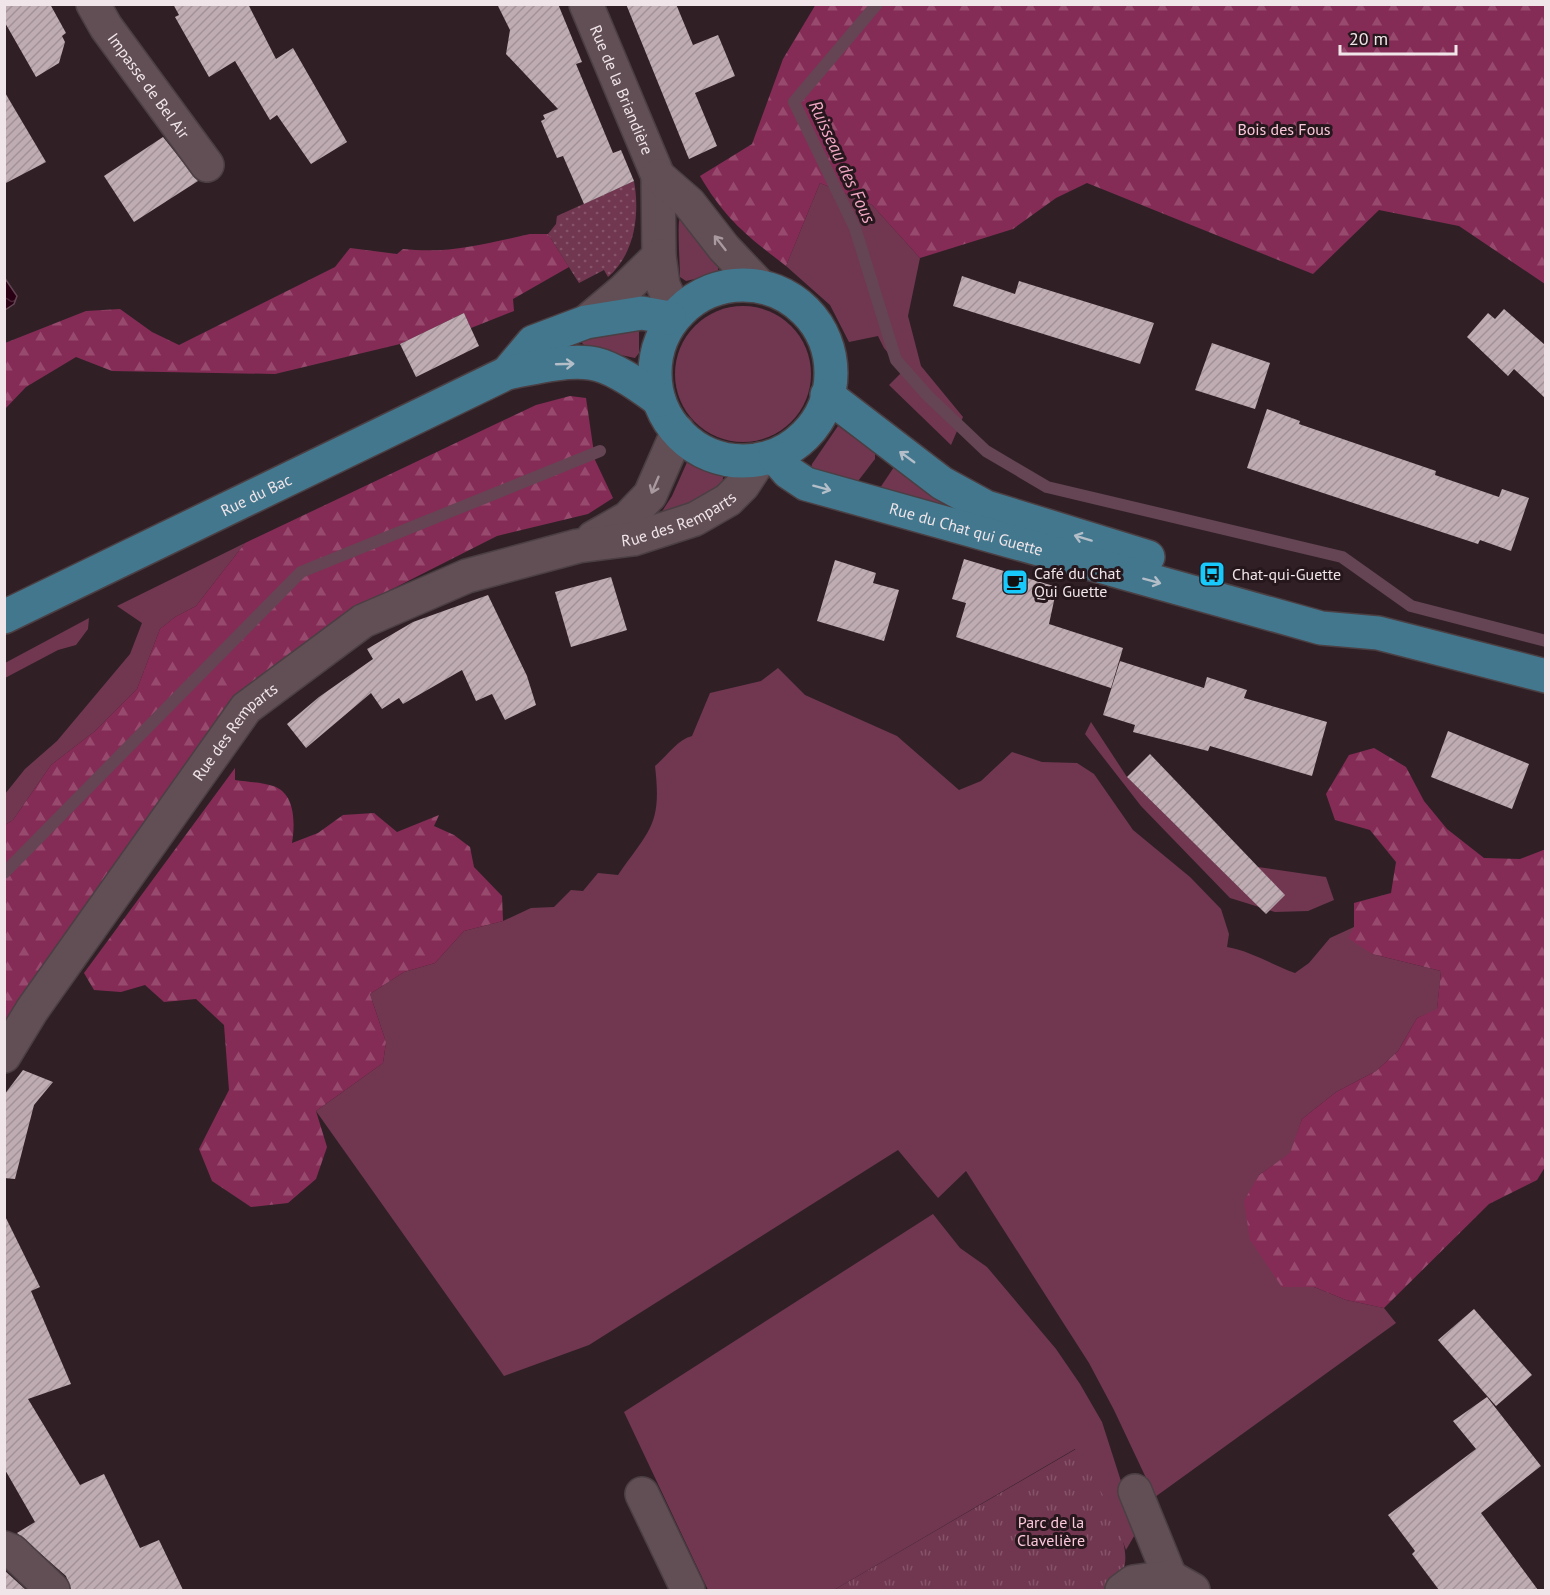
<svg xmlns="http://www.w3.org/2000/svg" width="1550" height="1595" font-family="'PT Sans',sans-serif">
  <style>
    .grass { fill: #713750 }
    .forest { fill: url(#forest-firs) }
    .park { fill: url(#park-tufts) }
    .garden { fill: url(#garden-dots) }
    .water { fill: url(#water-ripples); stroke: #654554; stroke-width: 1.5 }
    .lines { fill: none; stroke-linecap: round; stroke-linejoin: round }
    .stream { stroke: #654554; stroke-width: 12 }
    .building { fill: url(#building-hatch) }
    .minor-casing { stroke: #4b3f43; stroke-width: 36 }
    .major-casing { stroke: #4b3f43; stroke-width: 36 }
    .minor { stroke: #614f55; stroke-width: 33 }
    .major { stroke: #43778d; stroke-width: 33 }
    .oneway { stroke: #a89a9f }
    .oneway2 { stroke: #b3bec9 }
    .labels { text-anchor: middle; stroke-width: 6; stroke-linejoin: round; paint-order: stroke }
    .street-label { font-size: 16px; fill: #f0e5e9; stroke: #26171d }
    .park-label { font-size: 16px; fill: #fcc8db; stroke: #26171d }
    .poi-label { font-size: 16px; fill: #f0e5e9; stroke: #26171d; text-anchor: start }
    .water-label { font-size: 18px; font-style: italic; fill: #f3a8c5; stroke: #26171d }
  </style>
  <defs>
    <pattern id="forest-firs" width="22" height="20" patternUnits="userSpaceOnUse" patternTransform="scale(1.5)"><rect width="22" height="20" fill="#852c56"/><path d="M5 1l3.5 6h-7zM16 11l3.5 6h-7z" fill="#974a6e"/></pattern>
    <pattern id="park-tufts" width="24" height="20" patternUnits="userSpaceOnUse" patternTransform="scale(1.5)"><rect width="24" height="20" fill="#713750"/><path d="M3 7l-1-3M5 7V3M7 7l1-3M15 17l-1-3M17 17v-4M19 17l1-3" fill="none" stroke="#865469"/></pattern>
    <pattern id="garden-dots" width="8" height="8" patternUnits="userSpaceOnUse" patternTransform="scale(1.5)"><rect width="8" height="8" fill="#713750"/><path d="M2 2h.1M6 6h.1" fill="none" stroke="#865469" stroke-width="1.8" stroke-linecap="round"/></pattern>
    <pattern id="water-ripples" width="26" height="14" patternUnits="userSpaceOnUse" patternTransform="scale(1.5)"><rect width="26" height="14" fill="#2a0014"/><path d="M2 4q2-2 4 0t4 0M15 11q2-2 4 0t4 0" fill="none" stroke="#492536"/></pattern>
    <pattern id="building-hatch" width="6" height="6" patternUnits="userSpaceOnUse" patternTransform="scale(1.5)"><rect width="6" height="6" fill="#bfabb2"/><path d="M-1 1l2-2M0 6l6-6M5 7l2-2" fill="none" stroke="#a19297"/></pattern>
  </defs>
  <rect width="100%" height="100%" fill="#302026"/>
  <g class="grass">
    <path d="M820,183L872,205L920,258L908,316L921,366L963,417L951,445L889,385L903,371L884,348L878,336L849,342L830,305L786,266Z"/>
    <path d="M680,218L718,265V274L686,281L680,277C680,266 677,222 680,218Z"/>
    <circle cx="743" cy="374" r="68"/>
    <path d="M639,328V353L635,358L587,348L582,343L583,339Z"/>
    <path d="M838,426L875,453V459L855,485L811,470L812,464Z"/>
    <path d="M688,460L723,476C724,503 680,509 661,513L672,496Z"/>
    <path d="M894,467L942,503L941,509L878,491Z"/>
    <path d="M245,543L196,606L175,617L160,629L137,689L95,731L51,765L13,820L5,825V794L25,769L57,741L130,654L142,623L117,606Z"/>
    <path d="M89,618L88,629L76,645L58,650L5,678V663Z"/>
    <path d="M778,668L805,695L897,736L959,790L981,781L1012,752L1042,762L1077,763L1094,774L1133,830L1190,877L1221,909L1229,934L1227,947C1251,951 1272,965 1295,973L1309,963L1330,938L1354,927L1372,954L1441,971L1437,1010L1417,1018L1398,1051L1376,1071L1336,1092L1302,1119L1291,1153L1259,1175L1282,1287H1314L1346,1300L1384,1308L1396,1323L1155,1497L1114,1410L1089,1363L966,1171L938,1198L898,1150L589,1345L504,1376L316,1111L383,1063L386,1042L370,994L404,972L435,963L464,931L503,921L531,908L554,907L571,890L583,891L598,873L618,875C650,829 662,825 655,766C667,756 677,740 692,736L710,693L761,681Z"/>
    <path d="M1091,722L1127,777L1240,888L1258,867L1326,877L1334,900L1308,911L1275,912L1230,898L1141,806L1085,734Z"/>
    <path d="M933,1214L960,1248L987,1267L1056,1349L1080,1384L1102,1422L1137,1531L1126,1550L1115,1521L1075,1449L834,1590H708L624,1412Z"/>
  </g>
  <g class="forest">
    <path d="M816,4L1545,5V284L1459,226L1379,210L1313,274L1087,183L1056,198L1013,229L920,258L872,205L820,183L786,266C747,236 725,219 700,176L752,144L783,59Z"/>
    <path d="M530,234H548L569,267L513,299L514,311L471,328L464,313L400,344L275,374L112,371L76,357L26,387L5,409V343L86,311L120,309L152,332L179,345L335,267L350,248L397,254L403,249C450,254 484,244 530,234Z"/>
    <path d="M570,396L586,398L595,460L613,498L588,514L497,536L345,613L240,691L5,1029V825L13,820L51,765L95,731L137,689L160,629L175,617L196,606L245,543L536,405Z"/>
    <path d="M1374,748L1406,767L1424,801L1447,829L1484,858L1520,859L1546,849L1545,1167L1537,1180L1489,1204L1384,1308L1346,1300L1314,1287H1282L1250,1240L1244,1201L1259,1175L1290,1153L1302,1119L1336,1092L1376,1071L1398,1051L1417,1018L1437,1009L1441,971L1372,954L1348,938L1354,927V903L1391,893L1396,862L1370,830L1335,820L1326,794L1349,755Z"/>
    <path d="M235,768V780C247,782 261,782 273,786C296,793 295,825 292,843L318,833L343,815L374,813L397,832L439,815L434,826L454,835L470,847L474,867L502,896L503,921L464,931L435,963L404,972L370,994L386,1042L383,1063L316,1111L327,1147L316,1179L288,1203L251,1207L212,1181L199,1149L229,1090L224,1025L196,999L164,1002L145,985L121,992L94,990L84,973Z"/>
  </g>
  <path class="park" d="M1076,1449C1091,1477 1136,1539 1123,1571C1120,1578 1110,1585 1104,1590H834Z"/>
  <path class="garden" d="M634,181C640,214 635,254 608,277L604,270L579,283L548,234L556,224L557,216Z"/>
  <path class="water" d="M4,277L17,296L14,304L5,310Z"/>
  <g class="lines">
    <g class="stream">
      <path d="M877,4L794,102L855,228L896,360L928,396L986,451L1047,487L1342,557L1411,606L1546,641"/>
      <path d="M4,873L301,572L600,451"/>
    </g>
  </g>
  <g class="building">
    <path d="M4,4H50L66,33L62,36L65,42L59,63L36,77L4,21Z"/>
    <path d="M173,4H248L276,59L293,48L347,142L311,164L277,115L270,120L235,61L209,77L175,17L179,15Z"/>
    <path d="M497,4H558L582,62L576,64L613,153L621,150L634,181L584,204L563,156L557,158L541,121L545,119L543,115L558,109L506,54L510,30Z"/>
    <path d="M626,4H676L693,45L718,35L735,76L695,93L717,146L689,159Z"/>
    <path d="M4,91L46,162L4,184Z"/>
    <path d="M163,137L198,181L134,222L104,176Z"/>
    <path d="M962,276L1015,294L1019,281L1154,323L1140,364L953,306Z"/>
    <path d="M1504,309L1545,345V398L1514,369L1508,376L1467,337L1488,313L1495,319Z"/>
    <path d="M464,313L479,346L416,377L400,344Z"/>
    <path d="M1212,343L1270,363L1255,409L1195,390Z"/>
    <path d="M1267,409L1300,421L1299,424L1436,471L1435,475L1499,497L1502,489L1529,498L1511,551L1480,540L1478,544L1247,468Z"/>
    <path d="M964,559L1057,587L1049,624L1123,648L1111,688L956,637L966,603L952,599Z"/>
    <path d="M835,560L876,573L873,583L899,590L884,641L817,621Z"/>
    <path d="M611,577L627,630L571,647L555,592Z"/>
    <path d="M488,595L527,676L536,705L505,720L492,694L476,701L462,670L403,704L399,698L382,709L371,693L306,748L287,724L319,697L373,659L367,649L413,622Z"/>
    <path d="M1120,661L1204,688L1207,677L1247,690L1244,698L1327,722L1312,776L1210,746L1208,751L1133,732L1135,725L1103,715Z"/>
    <path d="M1448,731L1529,764L1512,809L1431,777Z"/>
    <path d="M1150,754L1285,895L1266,914L1127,777Z"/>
    <path d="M23,1070L53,1082L34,1105L15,1179L4,1178V1095Z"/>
    <path d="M4,1214L40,1287L31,1291L71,1384L28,1399L80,1485L104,1474L140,1548L159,1540L183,1590H71L66,1576L17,1533L35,1522L4,1468Z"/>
    <path d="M1474,1309L1532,1375L1496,1406L1438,1340Z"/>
    <path d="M1487,1397L1541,1466L1481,1513L1538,1590H1439L1412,1554L1415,1551L1388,1515L1476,1449L1453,1421Z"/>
    <path d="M4,1570L26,1590H4Z"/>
  </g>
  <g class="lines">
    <g class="minor-casing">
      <g id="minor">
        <path id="s1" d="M93,4L106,27L207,165"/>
        <path id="s2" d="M586,4L658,176L659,256L663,285L675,312"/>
        <path d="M658,176L689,203L724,248L760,286"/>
        <path d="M586,322L624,290L659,256"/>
        <path d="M593,538L628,518L650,495L678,431"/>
        <path id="s3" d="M4,1056L32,1010L246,708L363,621L467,576L578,546L633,539L695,519L728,500L743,485L760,459"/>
        <path d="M1135,1491L1170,1577"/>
        <path d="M642,1494L688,1590"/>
        <path d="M4,1548L12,1551L53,1590"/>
        <path d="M1122,1590L1133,1582L1170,1577L1193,1590"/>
      </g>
    </g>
    <g class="major-casing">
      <g id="major">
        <circle cx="743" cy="373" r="88"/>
        <path d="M507,373L533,342L586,322L642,313L670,318"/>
        <path d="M827,395L942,483L986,507L1148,557"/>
        <path id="s4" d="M775,457L788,472L806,484L1321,628L1378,633L1546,676"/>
        <path id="s5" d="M4,617L507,373C534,368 562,360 590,363C611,365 643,388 659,400"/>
      </g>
    </g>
    <use href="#minor" class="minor"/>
    <use href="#major" class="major"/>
  </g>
  <defs><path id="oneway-shaft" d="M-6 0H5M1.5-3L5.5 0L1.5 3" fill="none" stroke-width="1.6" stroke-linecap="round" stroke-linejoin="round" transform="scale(1.5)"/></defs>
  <g class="oneway">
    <use href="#oneway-shaft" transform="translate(720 243) rotate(-128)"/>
    <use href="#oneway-shaft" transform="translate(655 485) rotate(113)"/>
  </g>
  <g class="oneway2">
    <use href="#oneway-shaft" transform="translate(565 364) rotate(-2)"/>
    <use href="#oneway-shaft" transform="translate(907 457) rotate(-144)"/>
    <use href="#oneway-shaft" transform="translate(822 488) rotate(15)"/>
    <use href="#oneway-shaft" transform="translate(1083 538) rotate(-163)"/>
    <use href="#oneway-shaft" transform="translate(1152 581) rotate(15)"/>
  </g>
  <defs>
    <g id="bus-square" transform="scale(1.35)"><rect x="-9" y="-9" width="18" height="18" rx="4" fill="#17cafb" stroke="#26171d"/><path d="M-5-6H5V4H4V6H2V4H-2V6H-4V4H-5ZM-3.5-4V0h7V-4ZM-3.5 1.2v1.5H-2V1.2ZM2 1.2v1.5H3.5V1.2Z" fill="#111"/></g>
    <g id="cafe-square" transform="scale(1.35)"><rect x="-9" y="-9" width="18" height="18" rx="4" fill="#17cafb" stroke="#26171d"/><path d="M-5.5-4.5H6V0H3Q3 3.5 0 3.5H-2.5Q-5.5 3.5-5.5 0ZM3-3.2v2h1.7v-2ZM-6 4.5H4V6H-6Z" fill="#111"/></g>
  </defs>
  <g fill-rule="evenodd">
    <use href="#bus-square" x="1212" y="574"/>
    <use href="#cafe-square" x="1015" y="582"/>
  </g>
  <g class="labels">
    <g class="street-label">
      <text dy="6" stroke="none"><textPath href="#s1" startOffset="99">Impasse de Bel Air</textPath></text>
      <text dy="6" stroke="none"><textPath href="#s2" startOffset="93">Rue de la Briandière</textPath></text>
      <text dy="6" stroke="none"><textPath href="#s5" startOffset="280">Rue du Bac</textPath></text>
      <text dy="6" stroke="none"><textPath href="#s3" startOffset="903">Rue des Remparts</textPath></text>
      <text dy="6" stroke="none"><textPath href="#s4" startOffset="208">Rue du Chat qui Guette</textPath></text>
      <text dy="6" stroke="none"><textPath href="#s3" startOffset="399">Rue des Remparts</textPath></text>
    </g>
    <g class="park-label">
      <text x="1284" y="135">Bois des Fous</text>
      <text x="1051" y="1528">Parc de la<tspan x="1051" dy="18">Clavelière</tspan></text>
    </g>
    <g class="poi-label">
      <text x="1034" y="579">Café du Chat<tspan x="1034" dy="18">Qui Guette</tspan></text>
      <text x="1232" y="580">Chat-qui-Guette</text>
    </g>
    <g class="water-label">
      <text transform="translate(842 162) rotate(65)" y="6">Ruisseau des Fous</text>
    </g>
  </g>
  <rect width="1550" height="1595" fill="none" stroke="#f0e5e9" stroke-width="12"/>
  <path d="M1340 45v9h116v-9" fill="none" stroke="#f0e5e9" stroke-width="3"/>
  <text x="1349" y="45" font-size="18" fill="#f0e5e9" stroke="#26171d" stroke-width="4.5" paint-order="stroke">20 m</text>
</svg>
